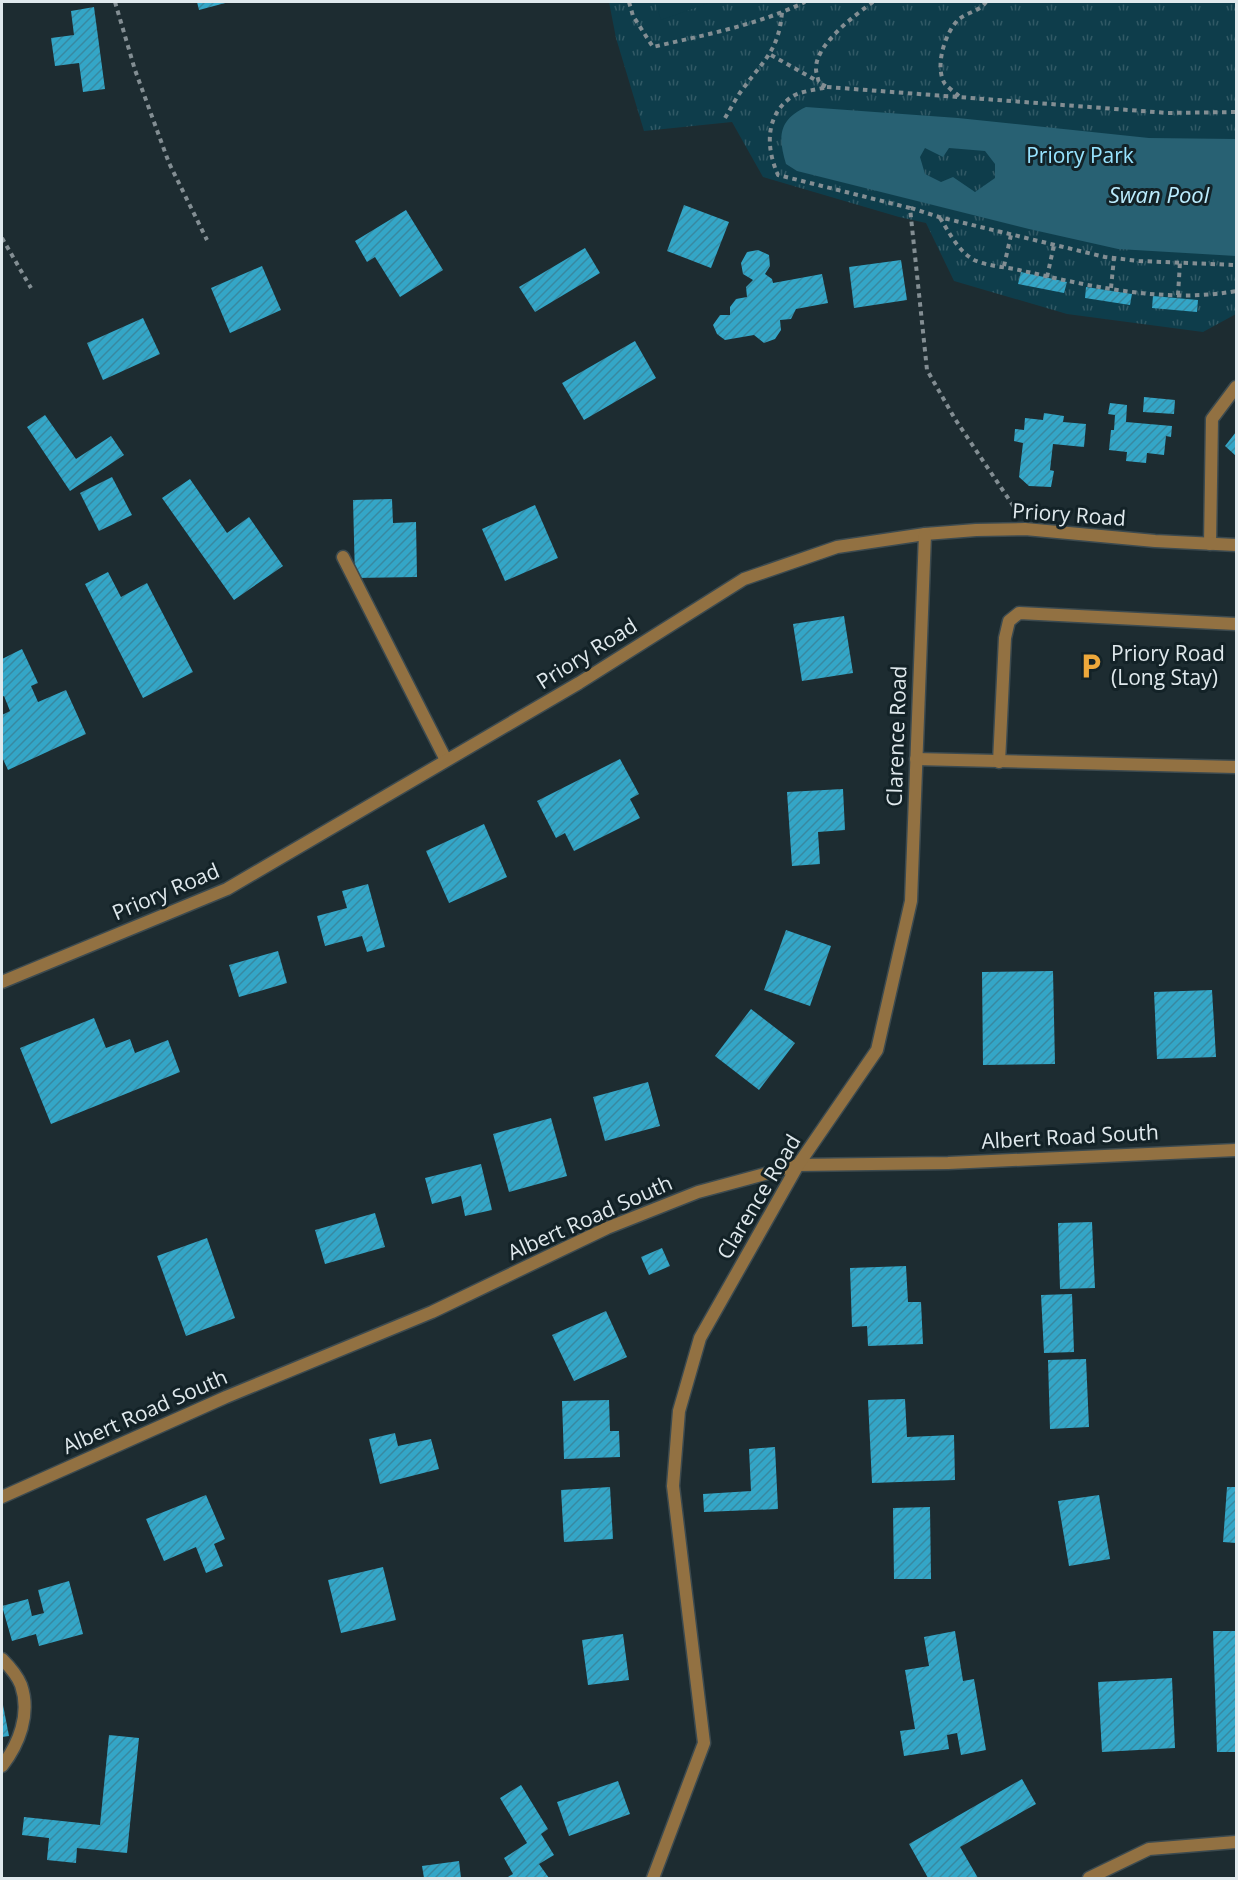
<svg xmlns="http://www.w3.org/2000/svg" width="1238" height="1880" font-family="'Open Sans',sans-serif">
  <style>
    .park { fill: url(#park-tufts) }
    .pitch { fill: #0e3d4b }
    .water { fill: #286173; fill-rule: evenodd }
    .building { fill: url(#building-hatch) }
    .lines { fill: none; stroke-linecap: round; stroke-linejoin: round }
    .lane-casing { stroke: #3c4a4f; stroke-width: 15 }
    .street-casing { stroke: #3c4a4f; stroke-width: 15 }
    .path { stroke: #838e93; stroke-width: 4; stroke-dasharray: 4.5 4.5; stroke-linecap: butt }
    .lane { stroke: #927142; stroke-width: 12 }
    .street { stroke: #927142; stroke-width: 12 }
    .labels { text-anchor: middle; stroke-width: 6; stroke-linejoin: round; paint-order: stroke }
    .park-label { font-size: 21px; fill: #98e4ff; stroke: #132227 }
    .street-label { font-size: 21px; fill: #e0e9ed; stroke: #132227 }
    .poi-label { font-size: 21px; fill: #e0e9ed; stroke: #132227; text-anchor: start }
    .water-label { font-size: 22px; font-style: italic; fill: #bbecfd; stroke: #132227 }
  </style>
  <defs>
    <pattern id="park-tufts" width="24" height="20" patternUnits="userSpaceOnUse" patternTransform="scale(1.5)"><rect width="24" height="20" fill="#0e3d4b"/><path d="M3 7l-1-3M5 7V3M7 7l1-3M15 17l-1-3M17 17v-4M19 17l1-3" fill="none" stroke="#315965"/></pattern>
    <pattern id="building-hatch" width="6" height="6" patternUnits="userSpaceOnUse" patternTransform="scale(1.5)"><rect width="6" height="6" fill="#34a6c7"/><path d="M-1 1l2-2M0 6l6-6M5 7l2-2" fill="none" stroke="#3889a1"/></pattern>
  </defs>
  <rect width="100%" height="100%" fill="#1d2c31"/>
  <path class="park" d="M609,2H1236V314L1203,332L1067,314L954,281L926,223L899,217L763,177L732,122L644,131L616,38Z"/>
  <path class="pitch" d="M655,2H712L661,20Z"/>
  <path class="water" d="M806,107L958,118L1149,138L1236,139V256L1118,249L1029,229L797,171L786,164C778,137 778,120 806,107ZM925,148L943,157L949,148L985,151L995,164V178L975,192L953,177L941,182L925,174L920,157Z"/>
  <g class="building">
    <path d="M197,2H229L199,10Z"/>
    <path d="M94,7L105,89L83,92L79,63L55,66L51,38L74,35L71,11Z"/>
    <path d="M684,205L729,222L711,268L667,251Z"/>
    <path d="M406,210L443,270L400,297L375,257L367,262L355,241Z"/>
    <path d="M585,248L600,273L535,312L519,287Z"/>
    <path d="M758,250L769,255L770,266L765,274L772,279L773,283L822,274L828,303L796,309L791,319L780,320L781,330L775,339L764,343L754,335L725,340L717,334L713,325L720,315H730V307L736,299L747,297L746,287L753,280L743,274L741,263L747,252Z"/>
    <path d="M901,260L907,300L854,308L849,267Z"/>
    <path d="M262,266L281,310L230,333L211,288Z"/>
    <path d="M1021,272L1067,282L1064,293L1018,284Z"/>
    <path d="M1086,287L1132,294L1130,305L1085,298Z"/>
    <path d="M1153,296L1198,300L1197,312L1152,308Z"/>
    <path d="M143,318L160,354L103,380L87,343Z"/>
    <path d="M635,341L656,378L584,420L562,383Z"/>
    <path d="M1144,397L1175,400L1174,414L1143,412Z"/>
    <path d="M1110,403L1127,405L1126,422L1172,426L1171,437L1166,436L1164,455L1147,453L1146,463L1126,461L1127,452L1109,450L1111,430H1114L1115,415L1108,414Z"/>
    <path d="M1044,413L1064,416L1063,422L1086,424L1084,447L1053,444L1050,470L1054,471L1051,487L1029,486L1019,477L1023,443L1014,441L1015,429L1024,430L1025,418L1043,420Z"/>
    <path d="M45,415L76,459L111,436L124,455L70,491L27,427Z"/>
    <path d="M1236,432V456L1225,446Z"/>
    <path d="M112,477L132,515L99,531L80,493Z"/>
    <path d="M190,479L227,533L249,517L283,566L234,600L162,498Z"/>
    <path d="M392,499L393,523L416,522L417,577L355,578L353,500Z"/>
    <path d="M535,505L558,558L505,581L482,529Z"/>
    <path d="M108,572L121,597L147,583L193,672L143,698L85,584Z"/>
    <path d="M844,616L853,673L802,681L793,624Z"/>
    <path d="M22,649L38,683L31,686L38,702L66,690L86,734L8,770L2,757V715L10,711L4,696L2,697V659Z"/>
    <path d="M620,759L639,794L630,799L640,818L574,851L565,833L556,838L537,801Z"/>
    <path d="M843,789L845,830L818,832L820,864L792,866L787,792Z"/>
    <path d="M484,824L507,877L449,903L426,851Z"/>
    <path d="M368,884L385,947L367,952L362,936L325,946L317,916L347,908L342,891Z"/>
    <path d="M786,930L831,946L810,1006L764,990Z"/>
    <path d="M278,951L287,983L239,997L229,965Z"/>
    <path d="M1053,971L1055,1064L983,1065L982,972Z"/>
    <path d="M1212,990L1216,1057L1157,1059L1154,992Z"/>
    <path d="M751,1009L795,1043L759,1090L715,1056Z"/>
    <path d="M94,1018L106,1048L130,1039L135,1053L168,1040L180,1072L51,1124L20,1048Z"/>
    <path d="M648,1082L660,1126L605,1141L593,1097Z"/>
    <path d="M551,1118L567,1176L509,1192L493,1134Z"/>
    <path d="M481,1164L492,1210L465,1216L461,1196L432,1204L425,1178Z"/>
    <path d="M375,1213L385,1247L325,1264L315,1230Z"/>
    <path d="M1092,1222L1095,1288L1060,1289L1058,1223Z"/>
    <path d="M207,1238L235,1318L186,1336L157,1256Z"/>
    <path d="M662,1248L670,1266L649,1275L641,1257Z"/>
    <path d="M906,1266L908,1302H921L923,1344L868,1346L867,1326L852,1327L850,1268Z"/>
    <path d="M1072,1294L1074,1352L1044,1353L1041,1295Z"/>
    <path d="M606,1311L627,1357L574,1381L552,1335Z"/>
    <path d="M1086,1359L1089,1427L1050,1429L1048,1360Z"/>
    <path d="M905,1399L907,1437L954,1435L955,1480L872,1483L868,1400Z"/>
    <path d="M609,1400L610,1431H619L620,1457L564,1459L562,1401Z"/>
    <path d="M395,1433L398,1446L431,1439L439,1469L380,1484L369,1439Z"/>
    <path d="M775,1447L778,1509L704,1512L703,1494L751,1491L749,1449Z"/>
    <path d="M610,1487L613,1539L564,1542L561,1490Z"/>
    <path d="M1227,1487H1236V1543L1223,1542Z"/>
    <path d="M206,1495L225,1539L214,1544L223,1566L206,1573L196,1547L164,1561L146,1519Z"/>
    <path d="M1099,1495L1110,1559L1069,1566L1058,1501Z"/>
    <path d="M930,1507L931,1579H894L893,1508Z"/>
    <path d="M383,1567L396,1620L341,1633L328,1580Z"/>
    <path d="M69,1581L83,1634L39,1646L36,1634L12,1641L2,1606L28,1599L32,1616L44,1613L38,1590Z"/>
    <path d="M955,1631L963,1681L974,1679L986,1750L961,1755L957,1733L947,1735L949,1749L904,1756L900,1731L915,1729L905,1670L929,1666L924,1637Z"/>
    <path d="M1213,1631H1236V1752H1217Z"/>
    <path d="M623,1634L629,1680L588,1685L582,1640Z"/>
    <path d="M1172,1678L1175,1748L1102,1752L1098,1682Z"/>
    <path d="M3,1705L9,1736L2,1737V1706Z"/>
    <path d="M109,1735L139,1738L127,1853L77,1848L76,1863L47,1860L49,1838L22,1835L24,1817L100,1825Z"/>
    <path d="M1022,1779L1036,1804L960,1847L978,1878H928L909,1844Z"/>
    <path d="M618,1781L630,1814L569,1836L557,1802Z"/>
    <path d="M521,1785L548,1829L541,1834L554,1855L539,1864L549,1878H506L513,1874L504,1858L527,1843L500,1798Z"/>
    <path d="M459,1861L461,1878H424L422,1866Z"/>
  </g>
  <g class="lines">
    <g class="lane-casing">
      <g id="lane">
        <path d="M1210,544L1212,419L1236,387"/>
        <path d="M343,557L446,760"/>
        <path d="M916,759L1236,767"/>
        <path d="M999,762L1005,638L1009,621L1019,613L1236,624"/>
        <path d="M2,1659C9,1666 17,1675 21,1685C31,1714 19,1744 2,1766"/>
      </g>
    </g>
    <g class="street-casing">
      <g id="street">
        <path d="M2,982L227,889L579,683L744,579L837,547L925,534L976,530L1025,529L1155,541L1236,545"/>
        <path d="M2,1497L226,1397L432,1312L607,1228L698,1192L798,1165L948,1163L1236,1150"/>
        <path d="M653,1878L704,1743L673,1486L679,1411L700,1338L798,1165L877,1050L911,901L925,534"/>
        <path d="M1089,1878L1149,1849L1236,1842"/>
      </g>
    </g>
    <g class="path">
      <path d="M115,2L135,70L169,163L207,240"/>
      <path d="M629,2L633,16L653,47C704,35 758,25 805,2"/>
      <path d="M873,2C855,15 815,45 816,69C816,73 818,78 819,83L827,87C816,90 799,91 790,98C765,117 766,148 778,175L910,208L927,370L955,419L1014,507"/>
      <path d="M771,55L819,82"/>
      <path d="M827,87L1168,113L1236,112"/>
      <path d="M959,96C955,93 949,88 945,84C934,67 945,32 959,19C968,12 980,11 986,2"/>
      <path d="M725,118C731,108 737,96 745,86C765,59 779,49 782,12"/>
      <path d="M911,208L939,217L1105,257L1139,261L1236,265"/>
      <path d="M940,218C949,232 958,251 974,260C987,266 1005,267 1019,270C1089,286 1165,304 1236,291"/>
      <path d="M2,238L31,288"/>
      <path d="M1004,266L1011,235"/>
      <path d="M1047,277L1054,245"/>
      <path d="M1111,288L1114,258"/>
      <path d="M1178,295L1180,262"/>
    </g>
    <use href="#lane" class="lane"/>
    <use href="#street" class="street"/>
  </g>
  <defs>
    <g id="parking-bare" transform="scale(2.07)"><path d="M-3.5-5.5H1a3.5 3.5 0 0 1 0 7H-1V5.5H-3.5ZM-1-3.4V-.6H.8a1.4 1.4 0 0 0 0-2.8Z" fill="#eda83b" stroke="#132227" stroke-width="2.5" paint-order="stroke"/></g>
  </defs>
  <g fill-rule="evenodd">
    <use href="#parking-bare" x="1091" y="666"/>
  </g>
  <g class="labels">
    <g class="park-label">
      <text x="1080" y="163">Priory Park</text>
    </g>
    <g class="street-label">
      <text transform="translate(1069 515) rotate(4)" y="7">Priory Road</text>
      <text transform="translate(587 654) rotate(-32)" y="7">Priory Road</text>
      <text transform="translate(897 736) rotate(-88)" y="7">Clarence Road</text>
      <text transform="translate(166 892) rotate(-23)" y="7">Priory Road</text>
      <text transform="translate(1070 1137) rotate(-3)" y="7">Albert Road South</text>
      <text transform="translate(759 1197) rotate(-59)" y="7">Clarence Road</text>
      <text transform="translate(590 1218) rotate(-24)" y="7">Albert Road South</text>
      <text transform="translate(145 1412) rotate(-24)" y="7">Albert Road South</text>
    </g>
    <g class="poi-label">
      <text x="1111" y="661">Priory Road<tspan x="1111" dy="24">(Long Stay)</tspan></text>
    </g>
    <g class="water-label">
      <text x="1159" y="203">Swan Pool</text>
    </g>
  </g>
  <rect width="1238" height="1880" fill="none" stroke="#e0e9ed" stroke-width="6"/>
</svg>
